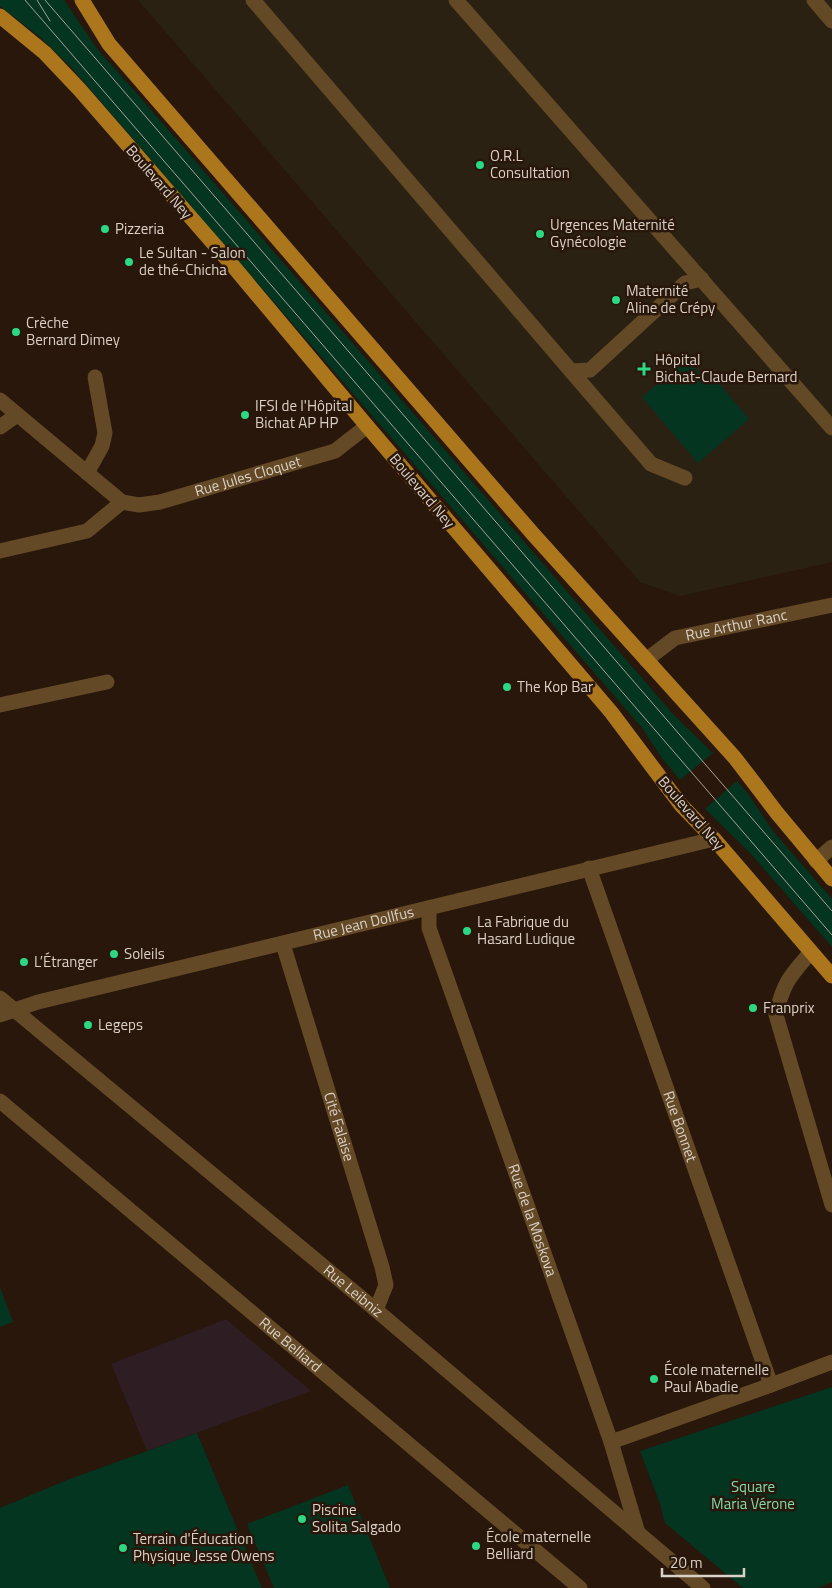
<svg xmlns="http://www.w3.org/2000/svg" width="832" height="1588" font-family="'Titillium Web',sans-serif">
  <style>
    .education { fill: #2e1d23 }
    .medical { fill: #2b2112 }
    .green { fill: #033521 }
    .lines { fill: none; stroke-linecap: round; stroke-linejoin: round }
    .minor { stroke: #634925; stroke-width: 15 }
    .major { stroke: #ab761c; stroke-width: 15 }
    .tram { stroke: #ab9f95; stroke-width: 1 }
    .poi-dot { fill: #2bd884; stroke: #28170a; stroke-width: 2 }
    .labels { text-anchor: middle; stroke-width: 5; stroke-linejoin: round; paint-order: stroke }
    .poi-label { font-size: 15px; fill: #dbd0c7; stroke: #28170a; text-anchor: start }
    .street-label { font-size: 15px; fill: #dbd0c7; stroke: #28170a }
    .park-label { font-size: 15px; fill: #80dbae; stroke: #28170a }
  </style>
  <rect width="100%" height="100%" fill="#28170a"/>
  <path class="education" d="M226,1319L311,1391L147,1451L111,1364Z"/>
  <path class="medical" d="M138,0H832V562L680,596L640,582Z"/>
  <g class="green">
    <path d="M0,0H64L98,50L139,96L674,715L713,753L680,780L662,758L642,728L70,66L41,38L0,6Z"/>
    <path d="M687,359L705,380L712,375L749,419L698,463L642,397Z"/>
    <path d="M737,781L748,794L773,831L832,899V947L750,853L705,809Z"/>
    <path d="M0,1287L13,1322L0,1327Z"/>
    <path d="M832,1387V1582L818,1588H743L665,1523L660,1504L640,1451Z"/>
    <path d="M197,1433L262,1588H0V1508L67,1480Z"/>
    <path d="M348,1485L390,1588H274L247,1524Z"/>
  </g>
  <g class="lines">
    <g class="minor">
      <path d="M253,0L571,371L590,370L685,283L702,279"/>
      <path d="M456,0L832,428"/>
      <path d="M814,0L832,21"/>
      <path d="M571,371L651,464L685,478"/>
      <path id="s1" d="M0,400L122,502L139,505L160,502L335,451L367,426"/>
      <path d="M0,427L17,415"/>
      <path d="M87,473L102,446L105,433L95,377"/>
      <path d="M0,551L87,531L122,502"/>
      <path id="s2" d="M646,660L675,638L832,605"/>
      <path d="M0,705L107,682"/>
      <path d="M816,861L832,847"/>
      <path id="s3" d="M589,868L771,1385"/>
      <path id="s4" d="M429,908V928L611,1442L638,1533"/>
      <path id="s5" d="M283,944L382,1267L386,1285L376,1310"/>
      <path d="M811,952C790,976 783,983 776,1015L832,1205"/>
      <path id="s6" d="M0,998L376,1310L703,1588"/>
      <path id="s7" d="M0,1015L38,1002L714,839"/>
      <path id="s8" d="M0,1101L580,1588"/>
      <path d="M611,1442L771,1385L832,1362"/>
    </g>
    <g class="major">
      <path d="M82,0L109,44L533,534L735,758L777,813L832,879"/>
      <path d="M0,16L45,53L80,90L233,266L367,426L611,712L681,805L714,839L832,976"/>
    </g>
    <g class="tram">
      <path d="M25,0L832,935"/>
      <path d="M37,0L50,21"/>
      <path d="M45,0L832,911"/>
    </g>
  </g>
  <g class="poi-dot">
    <circle cx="480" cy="165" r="5"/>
    <circle cx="105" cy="229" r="5"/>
    <circle cx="540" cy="234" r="5"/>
    <circle cx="129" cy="262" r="5"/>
    <circle cx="616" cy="300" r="5"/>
    <circle cx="16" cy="332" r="5"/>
    <path d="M641.5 361.5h5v5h5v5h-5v5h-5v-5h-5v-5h5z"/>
    <circle cx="245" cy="415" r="5"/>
    <circle cx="507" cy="687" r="5"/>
    <circle cx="467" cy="931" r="5"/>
    <circle cx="114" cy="954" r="5"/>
    <circle cx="24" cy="962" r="5"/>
    <circle cx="753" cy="1008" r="5"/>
    <circle cx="88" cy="1025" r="5"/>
    <circle cx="654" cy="1379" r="5"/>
    <circle cx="302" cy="1519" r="5"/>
    <circle cx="476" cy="1546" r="5"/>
    <circle cx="123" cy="1548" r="5"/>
  </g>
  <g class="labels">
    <g class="poi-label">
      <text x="490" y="161">O.R.L<tspan x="490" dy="17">Consultation</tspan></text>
      <text x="550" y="230">Urgences Maternité<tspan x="550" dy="17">Gynécologie</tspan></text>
      <text x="115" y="234">Pizzeria</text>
      <text x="139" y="258">Le Sultan - Salon<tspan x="139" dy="17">de thé-Chicha</tspan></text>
      <text x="626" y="296">Maternité<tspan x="626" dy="17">Aline de Crépy</tspan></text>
      <text x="26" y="328">Crèche<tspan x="26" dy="17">Bernard Dimey</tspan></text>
      <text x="655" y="365">Hôpital<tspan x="655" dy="17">Bichat-Claude Bernard</tspan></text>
      <text x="255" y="411">IFSI de l'Hôpital<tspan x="255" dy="17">Bichat AP HP</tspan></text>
      <text x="517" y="692">The Kop Bar</text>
      <text x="477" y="927">La Fabrique du<tspan x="477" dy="17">Hasard Ludique</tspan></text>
      <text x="124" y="959">Soleils</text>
      <text x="34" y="967">L’Étranger</text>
      <text x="763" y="1013">Franprix</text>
      <text x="98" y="1030">Legeps</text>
      <text x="664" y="1375">École maternelle<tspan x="664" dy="17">Paul Abadie</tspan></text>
      <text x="312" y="1515">Piscine<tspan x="312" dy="17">Solita Salgado</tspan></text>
      <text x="486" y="1542">École maternelle<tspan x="486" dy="17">Belliard</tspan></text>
      <text x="133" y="1544">Terrain d'Éducation<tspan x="133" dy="17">Physique Jesse Owens</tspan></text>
    </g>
    <g class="street-label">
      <text transform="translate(159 182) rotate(49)" y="5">Boulevard Ney</text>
      <text dy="5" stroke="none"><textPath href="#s1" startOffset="289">Rue Jules Cloquet</textPath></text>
      <text transform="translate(422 491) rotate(50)" y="5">Boulevard Ney</text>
      <text dy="5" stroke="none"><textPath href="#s2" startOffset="99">Rue Arthur Ranc</textPath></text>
      <text transform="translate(691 813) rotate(49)" y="5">Boulevard Ney</text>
      <text dy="5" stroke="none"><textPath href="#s7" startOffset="375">Rue Jean Dollfus</textPath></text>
      <text dy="5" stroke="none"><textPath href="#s5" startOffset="191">Cité Falaise</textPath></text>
      <text dy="5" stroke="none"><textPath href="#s3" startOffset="274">Rue Bonnet</textPath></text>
      <text dy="5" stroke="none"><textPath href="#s4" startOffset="330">Rue de la Moskova</textPath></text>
      <text dy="5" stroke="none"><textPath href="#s6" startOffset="459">Rue Leibniz</textPath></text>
      <text dy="5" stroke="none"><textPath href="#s8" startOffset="379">Rue Belliard</textPath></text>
    </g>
    <g class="park-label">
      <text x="753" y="1492">Square<tspan x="753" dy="17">Maria Vérone</tspan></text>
    </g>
  </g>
  <path d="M662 1568v8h82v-8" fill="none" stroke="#dbd0c7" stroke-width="2.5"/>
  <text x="670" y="1568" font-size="15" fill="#dbd0c7" stroke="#28170a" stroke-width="4" paint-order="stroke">20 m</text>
</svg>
